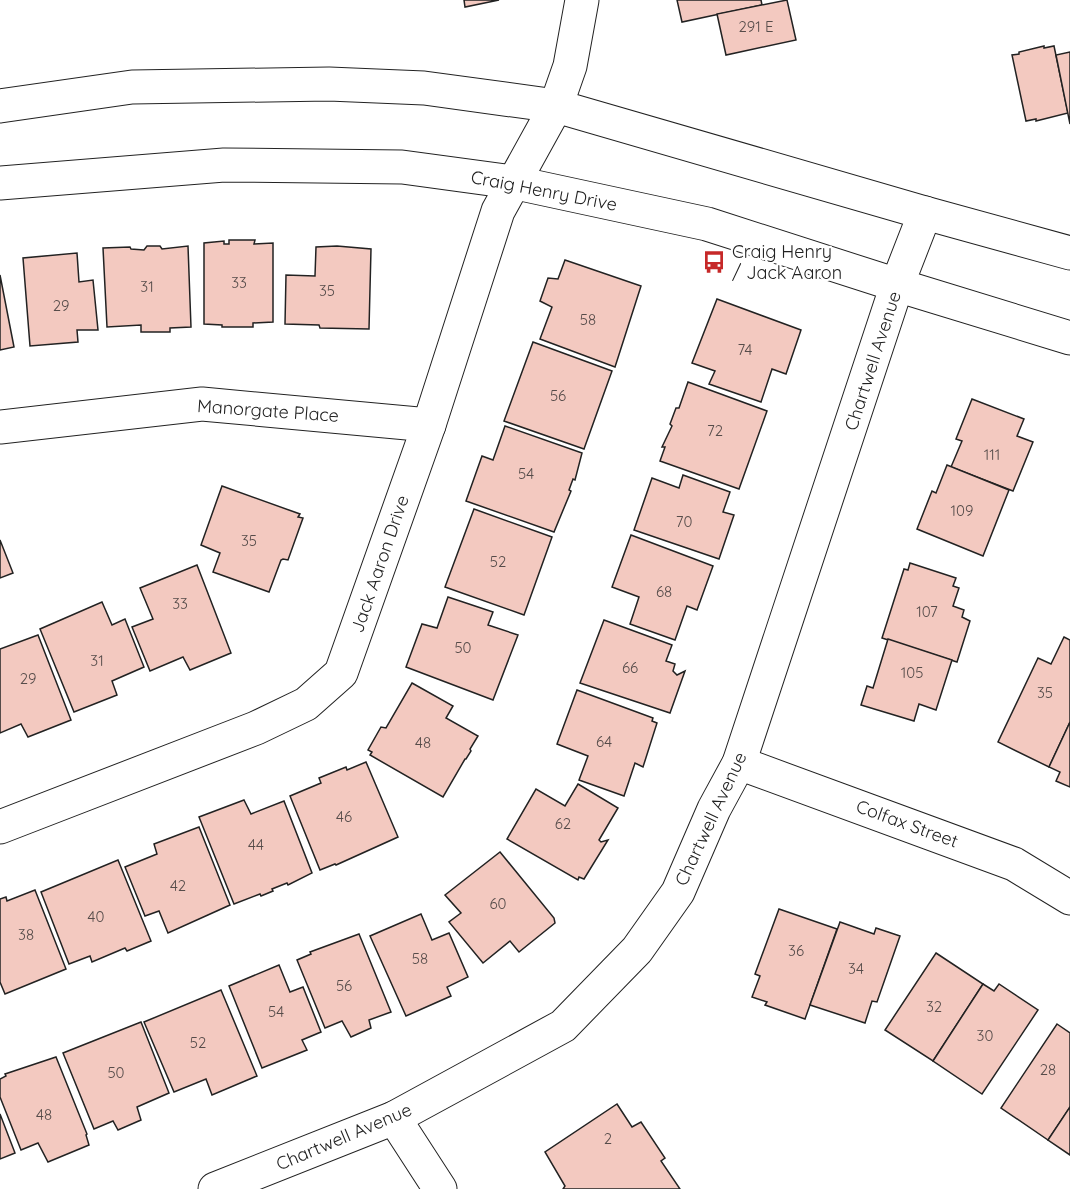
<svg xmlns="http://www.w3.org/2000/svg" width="1070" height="1189" font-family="Quicksand,sans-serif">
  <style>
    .building { fill: #f3c9c0; stroke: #222; stroke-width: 1.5 }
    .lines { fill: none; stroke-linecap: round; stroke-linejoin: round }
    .minor-casing { stroke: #222; stroke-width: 35 }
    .minor { stroke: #fff; stroke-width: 33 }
    .labels { text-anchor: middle; stroke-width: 4.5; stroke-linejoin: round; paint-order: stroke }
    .number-label { font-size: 15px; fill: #564c4a }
    .street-label { font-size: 18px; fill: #222; stroke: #fff }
    .poi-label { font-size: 18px; fill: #222; stroke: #fff; text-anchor: start }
  </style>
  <rect width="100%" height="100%" fill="#fff"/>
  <g class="building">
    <path d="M464,0H499L465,7Z"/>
    <path d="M677,0H761L762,5L682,22Z"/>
    <path d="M787,0L796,40L726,55L717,14Z"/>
    <path d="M1044,46V48L1054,46L1068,113L1036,121V119L1026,121L1012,55L1019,54V52Z"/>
    <path d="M1070,52V124L1056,55Z"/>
    <path d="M229,240H255L254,244L273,243V322L253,323V327H222V325L204,324V243L224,241V244H229Z"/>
    <path d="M147,246H160L162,249L188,246L191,327L170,328V332H141V325L107,327L103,248L130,247L131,249L144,250Z"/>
    <path d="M337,246L371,249L369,329L320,328L319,325L285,324L286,275L315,276L316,247Z"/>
    <path d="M77,253L79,282L93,280L98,330H77L78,342L30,346L23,258Z"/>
    <path d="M565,260L641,286L615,367L540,339L552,307L540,301L548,278L558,279Z"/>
    <path d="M0,275L14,347L0,350Z"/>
    <path d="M717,299L801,330L786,374L772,369L761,402L709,384L715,371L692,363Z"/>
    <path d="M533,342L612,371L584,449L504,421Z"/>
    <path d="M688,382L767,411L739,489L660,461L665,447H662L672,426L670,424L676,408H679Z"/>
    <path d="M972,399L1024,419L1017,436L1033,442L1013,491L951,467L962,441L956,439Z"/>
    <path d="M505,426L582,453L575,480L573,479L569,490L571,491L554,532L466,501L482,456L493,460Z"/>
    <path d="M947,465L1009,490L983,556L917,529L932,491L936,493Z"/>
    <path d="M683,475L730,492L723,512L734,515L719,559L634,530L652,478L679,488Z"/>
    <path d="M222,486L300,514L298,517L303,518L288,560L283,559L281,560L269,592L213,572L220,553L201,545Z"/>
    <path d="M474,509L552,537L524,615L445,587Z"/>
    <path d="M631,535L713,566L697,610L687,606L675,640L630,624L639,597L612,587Z"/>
    <path d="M0,540L13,573L0,578Z"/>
    <path d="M910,563L956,578L953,586L959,588L953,606L964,610L962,617L970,621L957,662L882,638L904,569L908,570Z"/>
    <path d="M197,565L231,653L190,670L183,657L150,671L132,627L153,619L140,588Z"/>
    <path d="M448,597L493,612L488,625L518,635L493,700L406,667L422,624L437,628Z"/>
    <path d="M102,602L112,625L125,619L144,667L112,681L117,695L74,712L40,629Z"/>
    <path d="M604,620L672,645L666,661L675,664L673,671L677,675L685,671L670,713L580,683Z"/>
    <path d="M38,635L71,720L28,737L21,724L0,733V649Z"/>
    <path d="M1064,637L1070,640V722L1049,767L998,742L1038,658L1051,664Z"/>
    <path d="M888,639L952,660L936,710L919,704L914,721L861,705L867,686L873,688Z"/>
    <path d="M412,683L453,706L446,718L478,736L470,749L471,751L466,759H465L443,797L370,755L372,752L368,750L381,727L386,728Z"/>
    <path d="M577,690L653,718L652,721L657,723L643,767L635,763L624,796L579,780L588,756L557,744Z"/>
    <path d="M1070,722V787L1056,781L1060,772L1049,767Z"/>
    <path d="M366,762L398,837L336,865L335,864L320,870L290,796L321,783L319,778L346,767L347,770Z"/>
    <path d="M578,784L618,808L599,840L601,842L608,840L584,879L579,877L578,880L507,839L536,789L565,806Z"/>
    <path d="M244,800L251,814L284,801L312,873L288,885L287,883L272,889L273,891L261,896L260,894L234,904L199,817Z"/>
    <path d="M199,827L230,905L168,933L159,911L145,916L125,867L157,854L154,844Z"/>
    <path d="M500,852L554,918L555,923L519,952L510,941L483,963L449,922L461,913L445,895Z"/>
    <path d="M118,860L151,941L127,951L125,948L92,962L90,956L69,964L41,892Z"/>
    <path d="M35,890L66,969L5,994L0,982V899L6,897L7,901Z"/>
    <path d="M779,909L837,929L805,1019L765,1005L767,1002L752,997L760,976L755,974Z"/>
    <path d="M421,914L432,940L449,933L468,977L447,987L451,996L406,1016L370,936Z"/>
    <path d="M840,922L874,934L876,928L900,936L877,1002L872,1001L865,1023L810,1005Z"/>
    <path d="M359,934L391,1012L369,1020L371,1028L351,1037L342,1021L325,1028L297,960L311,954L310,952Z"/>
    <path d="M936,953L983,984L933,1061L885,1030Z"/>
    <path d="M279,965L290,992L303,987L321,1032L302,1040L307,1050L262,1068L229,986Z"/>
    <path d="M983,984L994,991L999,984L1038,1010L982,1094L933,1061Z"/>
    <path d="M221,990L257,1076L212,1095L206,1079L174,1092L144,1022Z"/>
    <path d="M141,1022L169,1093L137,1107L141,1120L118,1130L113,1121L94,1129L63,1053Z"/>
    <path d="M1057,1024L1070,1033V1107L1048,1140L1001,1108Z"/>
    <path d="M56,1057L87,1134L86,1135L89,1145L48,1162L38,1143L21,1150L0,1097V1079L6,1076L5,1074Z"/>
    <path d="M617,1104L632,1127L641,1122L665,1158L661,1161L680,1189H563L565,1186L545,1152Z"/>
    <path d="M1070,1107V1155L1048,1140Z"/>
    <path d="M0,1114L15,1153L0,1159Z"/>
  </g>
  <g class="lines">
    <g class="minor-casing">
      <g id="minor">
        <path d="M0,106L132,87L329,84L424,88L556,106L925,213L1070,253"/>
        <path d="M0,183L224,165L402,167L512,182L707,224L897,285L1070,338"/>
        <path d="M0,427L202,404L429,425"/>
        <path d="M739,763L1014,864L1070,898"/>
        <path d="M0,827L256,728L306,704L341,673L429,425L498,211L556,106L570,66L582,0"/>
        <path d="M394,1118L440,1189"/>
        <path d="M215,1189L394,1118L563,1026L637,950L678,892L714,809L739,763L897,285L925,213"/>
      </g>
    </g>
    <use href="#minor" class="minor"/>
  </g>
  <defs>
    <g id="bus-bare" transform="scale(1.8)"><path d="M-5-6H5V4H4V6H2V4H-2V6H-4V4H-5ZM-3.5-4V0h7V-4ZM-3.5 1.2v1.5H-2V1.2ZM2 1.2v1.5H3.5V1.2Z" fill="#c62828" stroke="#fff" stroke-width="2.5" paint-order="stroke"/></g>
  </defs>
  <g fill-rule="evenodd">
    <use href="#bus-bare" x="714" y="262"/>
  </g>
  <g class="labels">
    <g class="number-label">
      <text x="756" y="32">291 E</text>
      <text x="239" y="288">33</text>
      <text x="147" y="292">31</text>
      <text x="327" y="296">35</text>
      <text x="61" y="311">29</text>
      <text x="588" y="325">58</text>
      <text x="745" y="355">74</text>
      <text x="558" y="401">56</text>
      <text x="715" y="436">72</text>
      <text x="992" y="460">111</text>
      <text x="526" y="479">54</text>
      <text x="962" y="516">109</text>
      <text x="684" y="527">70</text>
      <text x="249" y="546">35</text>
      <text x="498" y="567">52</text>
      <text x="664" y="597">68</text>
      <text x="180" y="609">33</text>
      <text x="927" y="617">107</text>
      <text x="463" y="653">50</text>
      <text x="97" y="666">31</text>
      <text x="630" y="673">66</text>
      <text x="912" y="678">105</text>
      <text x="28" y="684">29</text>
      <text x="1045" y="698">35</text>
      <text x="604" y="747">64</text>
      <text x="423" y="748">48</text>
      <text x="344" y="822">46</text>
      <text x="563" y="829">62</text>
      <text x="256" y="850">44</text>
      <text x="178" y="891">42</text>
      <text x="498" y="909">60</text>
      <text x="96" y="922">40</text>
      <text x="26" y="940">38</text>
      <text x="796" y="956">36</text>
      <text x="420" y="964">58</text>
      <text x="856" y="974">34</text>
      <text x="344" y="991">56</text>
      <text x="934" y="1012">32</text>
      <text x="276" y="1017">54</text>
      <text x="985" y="1041">30</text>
      <text x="198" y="1048">52</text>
      <text x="1048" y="1075">28</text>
      <text x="116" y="1078">50</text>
      <text x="44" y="1120">48</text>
      <text x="608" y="1144">2</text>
    </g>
    <g class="street-label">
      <text transform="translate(544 191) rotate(11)" y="6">Craig Henry Drive</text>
      <text transform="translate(873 361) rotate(-72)" y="6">Chartwell Avenue</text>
      <text transform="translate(268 411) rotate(4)" y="6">Manorgate Place</text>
      <text transform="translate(380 564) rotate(-71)" y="6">Jack Aaron Drive</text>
      <text transform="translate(711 819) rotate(-65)" y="6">Chartwell Avenue</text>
      <text transform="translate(907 824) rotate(20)" y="6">Colfax Street</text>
      <text transform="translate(344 1137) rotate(-23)" y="6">Chartwell Avenue</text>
    </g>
    <g class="poi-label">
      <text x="732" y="258">Craig Henry<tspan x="732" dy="21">/ Jack Aaron</tspan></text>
    </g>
  </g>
</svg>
